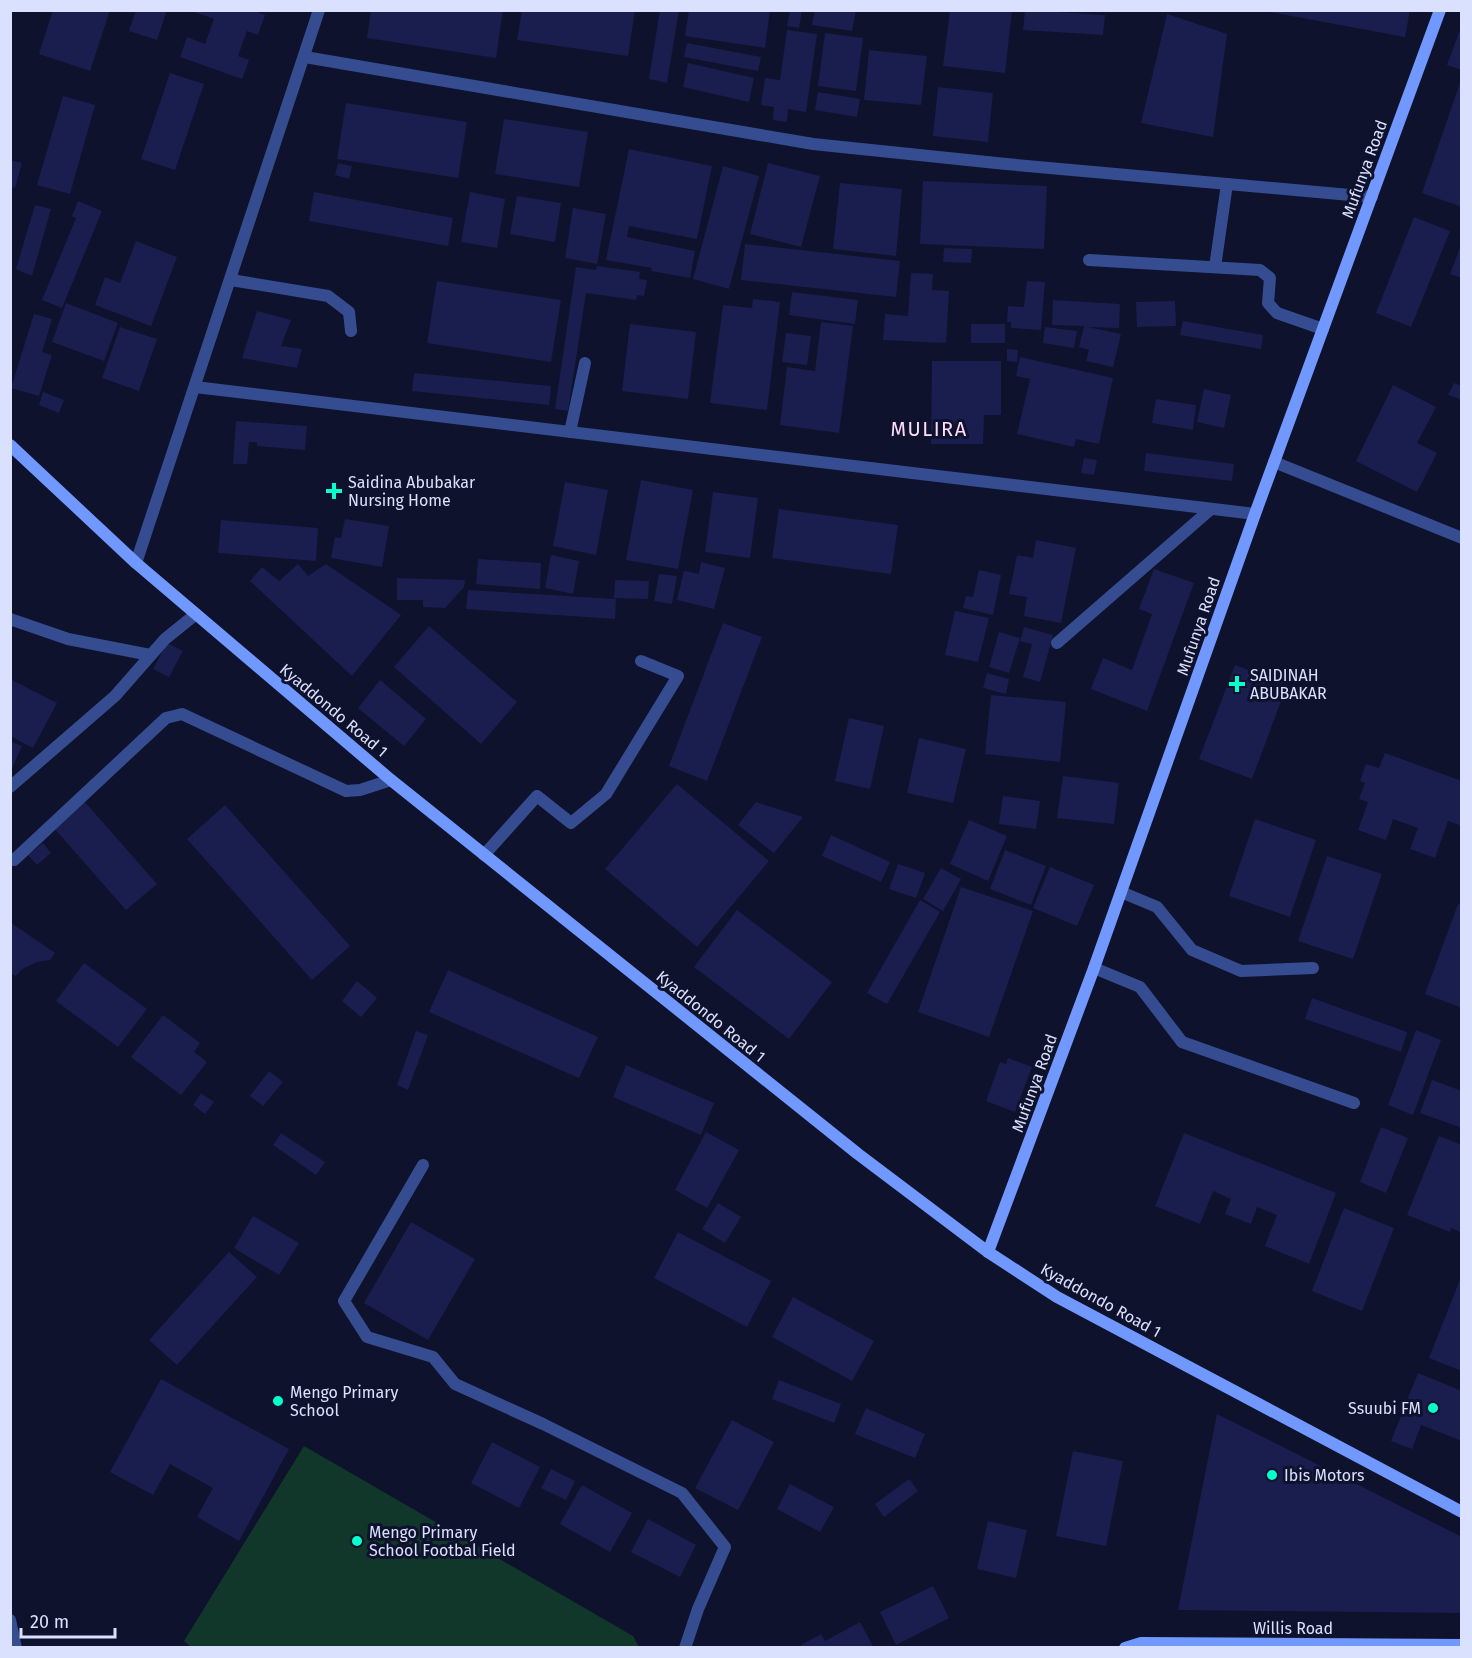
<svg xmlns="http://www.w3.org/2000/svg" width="1472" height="1658" font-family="'Fira Sans',sans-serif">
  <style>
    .garden { fill: #11372a }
    .building { fill: #191e4f }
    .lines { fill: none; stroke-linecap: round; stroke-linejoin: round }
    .lane { stroke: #354d90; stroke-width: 12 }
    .street { stroke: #354d90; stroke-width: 12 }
    .secondary { stroke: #7198ff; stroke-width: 12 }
    .poi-dot { fill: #06ffcc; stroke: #0e122c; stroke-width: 2 }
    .labels { text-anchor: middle; stroke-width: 6; stroke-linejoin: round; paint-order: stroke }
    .street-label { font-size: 16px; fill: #dae1ff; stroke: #0e122c }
    .poi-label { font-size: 16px; fill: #dae1ff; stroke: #0e122c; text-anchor: start }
    .quarter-label { font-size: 20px; letter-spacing: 1.5px; fill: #ffdcfd; stroke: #0e122c }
  </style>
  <rect width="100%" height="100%" fill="#0e122c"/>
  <path class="garden" d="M304,1446L633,1636L639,1647H191L184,1641Z"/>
  <g class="building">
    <path d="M53,10H110L90,71L39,54Z"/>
    <path d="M136,10H167L157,40L129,31Z"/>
    <path d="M189,10H252L265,15L258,35L247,31L238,56L249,60L242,79L180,57L187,37L205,44L214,19Z"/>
    <path d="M371,10H503L496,58L367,38Z"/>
    <path d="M522,10H635L628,56L517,40Z"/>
    <path d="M660,10H679L667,83L649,79Z"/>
    <path d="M689,10H770L765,48L685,36Z"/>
    <path d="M790,10H802L799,28L787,26Z"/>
    <path d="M815,10H856L852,31L812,25Z"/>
    <path d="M950,10H1012L1005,73L943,66Z"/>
    <path d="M1025,10L1105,15L1103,35L1023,30Z"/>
    <path d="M1271,10H1410L1405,37L1270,12Z"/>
    <path d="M1167,14L1227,34L1213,137L1141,123Z"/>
    <path d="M1461,27H1462V70L1447,65Z"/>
    <path d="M787,30L817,34L806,112L788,109L787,122L773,120L774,107L761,105L765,78L780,80Z"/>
    <path d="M825,33L863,38L856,91L818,86Z"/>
    <path d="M687,43L761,57L758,71L684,57Z"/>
    <path d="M869,50L927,56L921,105L864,100Z"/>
    <path d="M688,63L754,78L749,102L683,87Z"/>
    <path d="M170,73L204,84L175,170L141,159Z"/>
    <path d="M1461,80L1462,81V207L1422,193Z"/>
    <path d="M938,87L993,93L988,142L933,136Z"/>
    <path d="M818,92L860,99L857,117L815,110Z"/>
    <path d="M63,96L95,105L70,194L37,185Z"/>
    <path d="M346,103L467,122L458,178L337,159Z"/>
    <path d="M504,119L588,132L579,187L495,174Z"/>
    <path d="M629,149L712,166L697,239L629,226L627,237L695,251L690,278L651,271L652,268L606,260Z"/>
    <path d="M10,160L22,163L15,188L10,187Z"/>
    <path d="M338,163L352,166L349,179L335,175Z"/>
    <path d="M768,163L820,176L801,247L750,234Z"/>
    <path d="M723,166L759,176L729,289L693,279Z"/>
    <path d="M923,181L1047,186L1044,249L920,244Z"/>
    <path d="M840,183L902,189L896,256L833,249Z"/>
    <path d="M314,192L453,218L448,246L309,221Z"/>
    <path d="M470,192L505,199L497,248L461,242Z"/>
    <path d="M517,196L561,203L555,242L510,234Z"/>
    <path d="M78,201L102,211L62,308L42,300L76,218L72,216Z"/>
    <path d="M35,205L51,209L32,276L16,269Z"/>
    <path d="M573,208L606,214L597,264L565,258Z"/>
    <path d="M1414,217L1450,231L1411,327L1376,313Z"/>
    <path d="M136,241L177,257L151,326L95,305L105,277L120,283Z"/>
    <path d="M745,244L900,261L896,297L741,280Z"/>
    <path d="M1461,245H1462V278L1450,274Z"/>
    <path d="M944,248L972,249L971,263L943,262Z"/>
    <path d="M597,266L640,272L639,279L647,280L644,296L637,295L636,300L586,293L568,411L555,409L576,267L596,270Z"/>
    <path d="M911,273L933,274L932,290L949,291L946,343L883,340L885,314L908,316Z"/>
    <path d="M437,281L561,300L551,362L427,343Z"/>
    <path d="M1027,281L1045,282L1041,330L1011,328V322H1007L1008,306L1024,307Z"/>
    <path d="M792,292L858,300L855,324L789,315Z"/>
    <path d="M753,299L780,302L767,410L710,403L723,305L752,308Z"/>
    <path d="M1053,300L1120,304L1119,328L1088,327L1121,334L1113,367L1086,361L1089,350L1079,347L1084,326L1052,325Z"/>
    <path d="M1175,301L1176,326L1137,327L1136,302Z"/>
    <path d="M66,303L118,323L104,361L52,342Z"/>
    <path d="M257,311L291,320L281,346L302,349L297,368L242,358Z"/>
    <path d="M34,314L52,319L42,352L52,355L39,396L11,388Z"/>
    <path d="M1183,321L1263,335L1261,349L1180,335Z"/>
    <path d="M821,322L853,326L839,433L780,425L787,367L815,371Z"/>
    <path d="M630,324L696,332L688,399L622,391Z"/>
    <rect x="971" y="324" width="34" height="19"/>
    <path d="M120,327L157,339L139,391L102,378Z"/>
    <path d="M1045,327L1077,331L1074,348L1043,343Z"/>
    <path d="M786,333L811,336L807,365L782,362Z"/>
    <path d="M1007,349L1018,350L1017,362L1007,361Z"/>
    <path d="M1020,357L1113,378L1099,444L1076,439L1074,447L1017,434L1030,379L1016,376Z"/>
    <path d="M932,361H1001V415H984L983,444H931Z"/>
    <path d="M414,373L551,386L549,405L412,391Z"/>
    <path d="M1454,383L1462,386V400L1448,395Z"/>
    <path d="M1393,385L1436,407L1417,443L1437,453L1417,492L1356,461Z"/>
    <path d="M1204,389L1231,395L1224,428L1197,422Z"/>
    <path d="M43,392L64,400L59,413L39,405Z"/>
    <path d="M1156,399L1196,405L1193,430L1152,423Z"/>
    <path d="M236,421L307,426L305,450L257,446V442H249L247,464H233Z"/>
    <path d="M1146,453L1234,464L1232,481L1144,471Z"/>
    <path d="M1084,458L1097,460L1094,475L1081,473Z"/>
    <path d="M641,480L693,490L678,569L626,560Z"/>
    <path d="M565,482L608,490L596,555L553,546Z"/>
    <path d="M713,492L758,498L750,558L705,552Z"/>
    <path d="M779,509L898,525L891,574L772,558Z"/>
    <path d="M345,519L389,526L382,567L331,558L335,537L341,538Z"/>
    <path d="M221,520L318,528L316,561L218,553Z"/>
    <path d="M1036,540L1076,548L1061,623L1024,616L1027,597L1009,594L1017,555L1033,558Z"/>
    <path d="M551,555L579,561L573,594L545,588Z"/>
    <path d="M478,559L541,563L540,589L476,584Z"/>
    <path d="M701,562L725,568L714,609L677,600L684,571L699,574Z"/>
    <path d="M298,564L308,576L326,564L401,615L352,676L250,581L262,567L279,581Z"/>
    <path d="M1154,569L1194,583L1147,711L1091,689L1103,658L1132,670L1152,614L1139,609Z"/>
    <path d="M979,570L1001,575L993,615L963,608L966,596L973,597Z"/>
    <path d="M659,574L677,576L672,604L654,601Z"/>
    <path d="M397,578L465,580L464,587L445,608L423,607V600H397Z"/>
    <path d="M615,580L649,581L648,599L614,598Z"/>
    <path d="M468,590L616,599L615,619L466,609Z"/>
    <path d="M955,611L989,618L978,662L945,655Z"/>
    <path d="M723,623L762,637L707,781L669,766Z"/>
    <path d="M429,626L517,702L481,744L394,667Z"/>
    <path d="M1024,627L1053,635L1040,682L1023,677L1032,644L1020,641Z"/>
    <path d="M999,632L1020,638L1009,673L989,667Z"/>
    <path d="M167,643L183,651L169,677L153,669Z"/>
    <path d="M1235,665L1287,685L1252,779L1199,759Z"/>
    <path d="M987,673L1009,679L1006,694L983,688Z"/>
    <path d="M10,679L57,703L33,748L10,736Z"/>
    <path d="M380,680L426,719L404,746L358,708Z"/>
    <path d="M991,695L1066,702L1060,762L985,754Z"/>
    <path d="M849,718L884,726L870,789L835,781Z"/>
    <path d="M919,738L966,749L953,803L907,793Z"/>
    <path d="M10,741L22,746L10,773Z"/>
    <path d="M1385,753L1462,781V826L1448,821L1435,858L1410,849L1418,828L1393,819L1386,840L1358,830L1368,802L1359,799L1365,783L1360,781L1366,764L1379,768Z"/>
    <path d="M1063,776L1119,783L1114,824L1057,818Z"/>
    <path d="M677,784L769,861L697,947L605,869Z"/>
    <path d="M1003,796L1040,801L1036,829L999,824Z"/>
    <path d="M84,801L157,884L126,910L54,828Z"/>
    <path d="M756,802L803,817L774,853L738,825Z"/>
    <path d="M225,805L350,946L312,980L187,839Z"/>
    <path d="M1255,819L1316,840L1290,917L1229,896Z"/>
    <path d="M969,820L1007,836L988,881L950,864Z"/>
    <path d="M831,835L890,862L881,882L822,856Z"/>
    <path d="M43,843L51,853L37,865L28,855Z"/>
    <path d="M1005,850L1046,866L1031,905L990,889Z"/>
    <path d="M1327,856L1382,874L1353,959L1298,941Z"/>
    <path d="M898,864L925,873L916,898L889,889Z"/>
    <path d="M1050,867L1094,885L1077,926L1033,908Z"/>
    <path d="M941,868L961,879L943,911L923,899Z"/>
    <path d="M961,887L1033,911L989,1037L918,1012Z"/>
    <path d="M920,900L940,912L887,1004L867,993Z"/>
    <path d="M1458,904L1462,905V1008L1425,994Z"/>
    <path d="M737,910L832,982L789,1039L694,967Z"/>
    <path d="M10,922L55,953L50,960L37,962L22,969L16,976L10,973Z"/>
    <path d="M84,963L147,1009L118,1047L56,1001Z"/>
    <path d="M448,970L598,1037L579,1078L429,1012Z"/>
    <path d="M357,981L377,998L361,1017L342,1001Z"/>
    <path d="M1312,998L1407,1032L1401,1052L1305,1019Z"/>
    <path d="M163,1015L200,1043L194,1052L207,1062L181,1095L131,1057Z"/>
    <path d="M1416,1030L1441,1040L1413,1115L1388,1105Z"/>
    <path d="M416,1031L428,1035L408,1090L397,1085Z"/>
    <path d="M1008,1058L1032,1067L1015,1112L986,1101L1000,1062L1006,1064Z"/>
    <path d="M626,1065L714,1103L701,1135L613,1097Z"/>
    <path d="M269,1071L283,1082L263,1106L250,1096Z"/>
    <path d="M1432,1080L1462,1091V1128L1420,1113Z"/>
    <path d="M201,1093L214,1102L205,1114L193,1105Z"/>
    <path d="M1381,1127L1408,1138L1386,1193L1360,1182Z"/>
    <path d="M706,1132L739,1150L707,1208L675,1190Z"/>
    <path d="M281,1133L325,1162L316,1175L273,1145Z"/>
    <path d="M1184,1133L1336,1193L1309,1264L1265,1246L1277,1215L1257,1207L1251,1224L1225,1214L1231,1199L1213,1191L1200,1224L1155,1206Z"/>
    <path d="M1439,1136L1462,1145V1233L1451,1228L1450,1232L1407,1215Z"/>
    <path d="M718,1203L741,1217L725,1243L702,1229Z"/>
    <path d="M1344,1208L1394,1228L1362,1311L1312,1291Z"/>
    <path d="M253,1216L299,1243L279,1275L234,1248Z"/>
    <path d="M411,1222L475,1259L428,1340L364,1303Z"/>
    <path d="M678,1232L771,1281L747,1327L654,1278Z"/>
    <path d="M229,1252L257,1277L177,1365L149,1340Z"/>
    <path d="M1461,1277L1462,1278V1371L1429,1358Z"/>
    <path d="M793,1297L874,1341L852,1381L772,1337Z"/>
    <path d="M1418,1373L1462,1391V1441L1421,1425L1412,1449L1391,1441Z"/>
    <path d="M161,1379L289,1449L239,1541L197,1517L213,1488L170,1464L153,1495L110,1472Z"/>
    <path d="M779,1380L841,1404L834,1423L772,1399Z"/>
    <path d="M866,1408L925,1434L915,1458L855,1434Z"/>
    <path d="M1217,1414L1462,1537V1613L1178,1610Z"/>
    <path d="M732,1420L774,1442L738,1510L695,1488Z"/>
    <path d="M492,1442L540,1467L519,1508L471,1483Z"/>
    <path d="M1073,1451L1123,1461L1106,1546L1056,1536Z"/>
    <path d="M551,1469L575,1481L566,1500L541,1488Z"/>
    <path d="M909,1479L918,1491L884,1517L875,1504Z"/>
    <path d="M790,1484L834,1507L820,1532L777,1509Z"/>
    <path d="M582,1485L632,1513L610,1552L560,1524Z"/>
    <path d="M648,1519L696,1545L680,1577L631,1552Z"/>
    <path d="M988,1521L1027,1530L1016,1578L977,1569Z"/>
    <path d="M933,1586L949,1618L896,1645L880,1612Z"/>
    <path d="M860,1622L874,1648H802L801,1645L821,1634L825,1641Z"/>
  </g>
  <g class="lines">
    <g class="lane">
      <path d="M1089,260L1260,270L1270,278L1268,303L1277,313L1323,329"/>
      <path d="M1215,267L1227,184"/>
      <path d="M231,280L328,296L349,312L351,331"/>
      <path d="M570,432L585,363"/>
      <path d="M1274,462L1462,538"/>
      <path d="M10,619L68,639L150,655"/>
      <path d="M10,787L115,696L165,639L196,614"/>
      <path d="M484,855L537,796L571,823L606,794L678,676L641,661"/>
      <path d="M1121,892L1157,907L1192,950L1241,971L1313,968"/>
      <path d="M1094,968L1140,987L1182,1042L1354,1103"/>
      <path d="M423,1165L344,1301L367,1337L433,1357L455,1384L543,1424L682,1493L725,1547L698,1609L685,1648"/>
    </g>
    <g class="street">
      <path d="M305,57L813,144L1006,164L1372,197"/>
      <path d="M195,387L1255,514"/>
      <path d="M136,563L319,10"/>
      <path d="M1057,643L1211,509"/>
      <path d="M14,860L166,718L182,714L346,791L360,790L391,780"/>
      <path d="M10,1620L16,1648"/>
    </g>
    <g class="secondary">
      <path d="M10,445L136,563L391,780L858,1154L988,1252L1057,1297L1462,1512"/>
      <path d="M988,1252L1094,968L1255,514L1440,10"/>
      <path d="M1125,1648L1141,1643L1462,1645"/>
    </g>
  </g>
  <g class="poi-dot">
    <path d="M331 482h6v6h6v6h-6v6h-6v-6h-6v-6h6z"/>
    <path d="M1234 675h6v6h6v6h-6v6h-6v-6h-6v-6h6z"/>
    <circle cx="278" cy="1401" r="6"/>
    <circle cx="1433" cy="1408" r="6"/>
    <circle cx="1272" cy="1475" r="6"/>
    <circle cx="357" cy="1541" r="6"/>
  </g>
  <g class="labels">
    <g class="street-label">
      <text transform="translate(1364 169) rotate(-70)" y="6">Mufunya Road</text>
      <text transform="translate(1198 626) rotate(-71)" y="6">Mufunya Road</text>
      <text transform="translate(334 710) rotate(40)" y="6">Kyaddondo Road 1</text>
      <text transform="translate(711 1016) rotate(39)" y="6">Kyaddondo Road 1</text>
      <text transform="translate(1034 1083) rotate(-70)" y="6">Mufunya Road</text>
      <text transform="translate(1101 1300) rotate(29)" y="6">Kyaddondo Road 1</text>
      <text x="1293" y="1634">Willis Road</text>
    </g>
    <g class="poi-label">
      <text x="348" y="488">Saidina Abubakar<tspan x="348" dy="18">Nursing Home</tspan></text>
      <text x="1250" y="681">SAIDINAH<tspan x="1250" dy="18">ABUBAKAR</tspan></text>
      <text x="290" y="1398">Mengo Primary<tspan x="290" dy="18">School</tspan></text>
      <text x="1421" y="1414" text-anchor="end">Ssuubi FM</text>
      <text x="1284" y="1481">Ibis Motors</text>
      <text x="369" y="1538">Mengo Primary<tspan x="369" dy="18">School Footbal Field</tspan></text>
    </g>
    <g class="quarter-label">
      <text x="929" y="436">MULIRA</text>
    </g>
  </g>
  <rect width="1472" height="1658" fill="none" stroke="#dae1ff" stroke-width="24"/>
  <path d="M21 1628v9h94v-9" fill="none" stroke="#dae1ff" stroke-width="3"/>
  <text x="30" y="1628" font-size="18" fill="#dae1ff" stroke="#0e122c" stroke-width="4.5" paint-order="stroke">20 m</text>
</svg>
